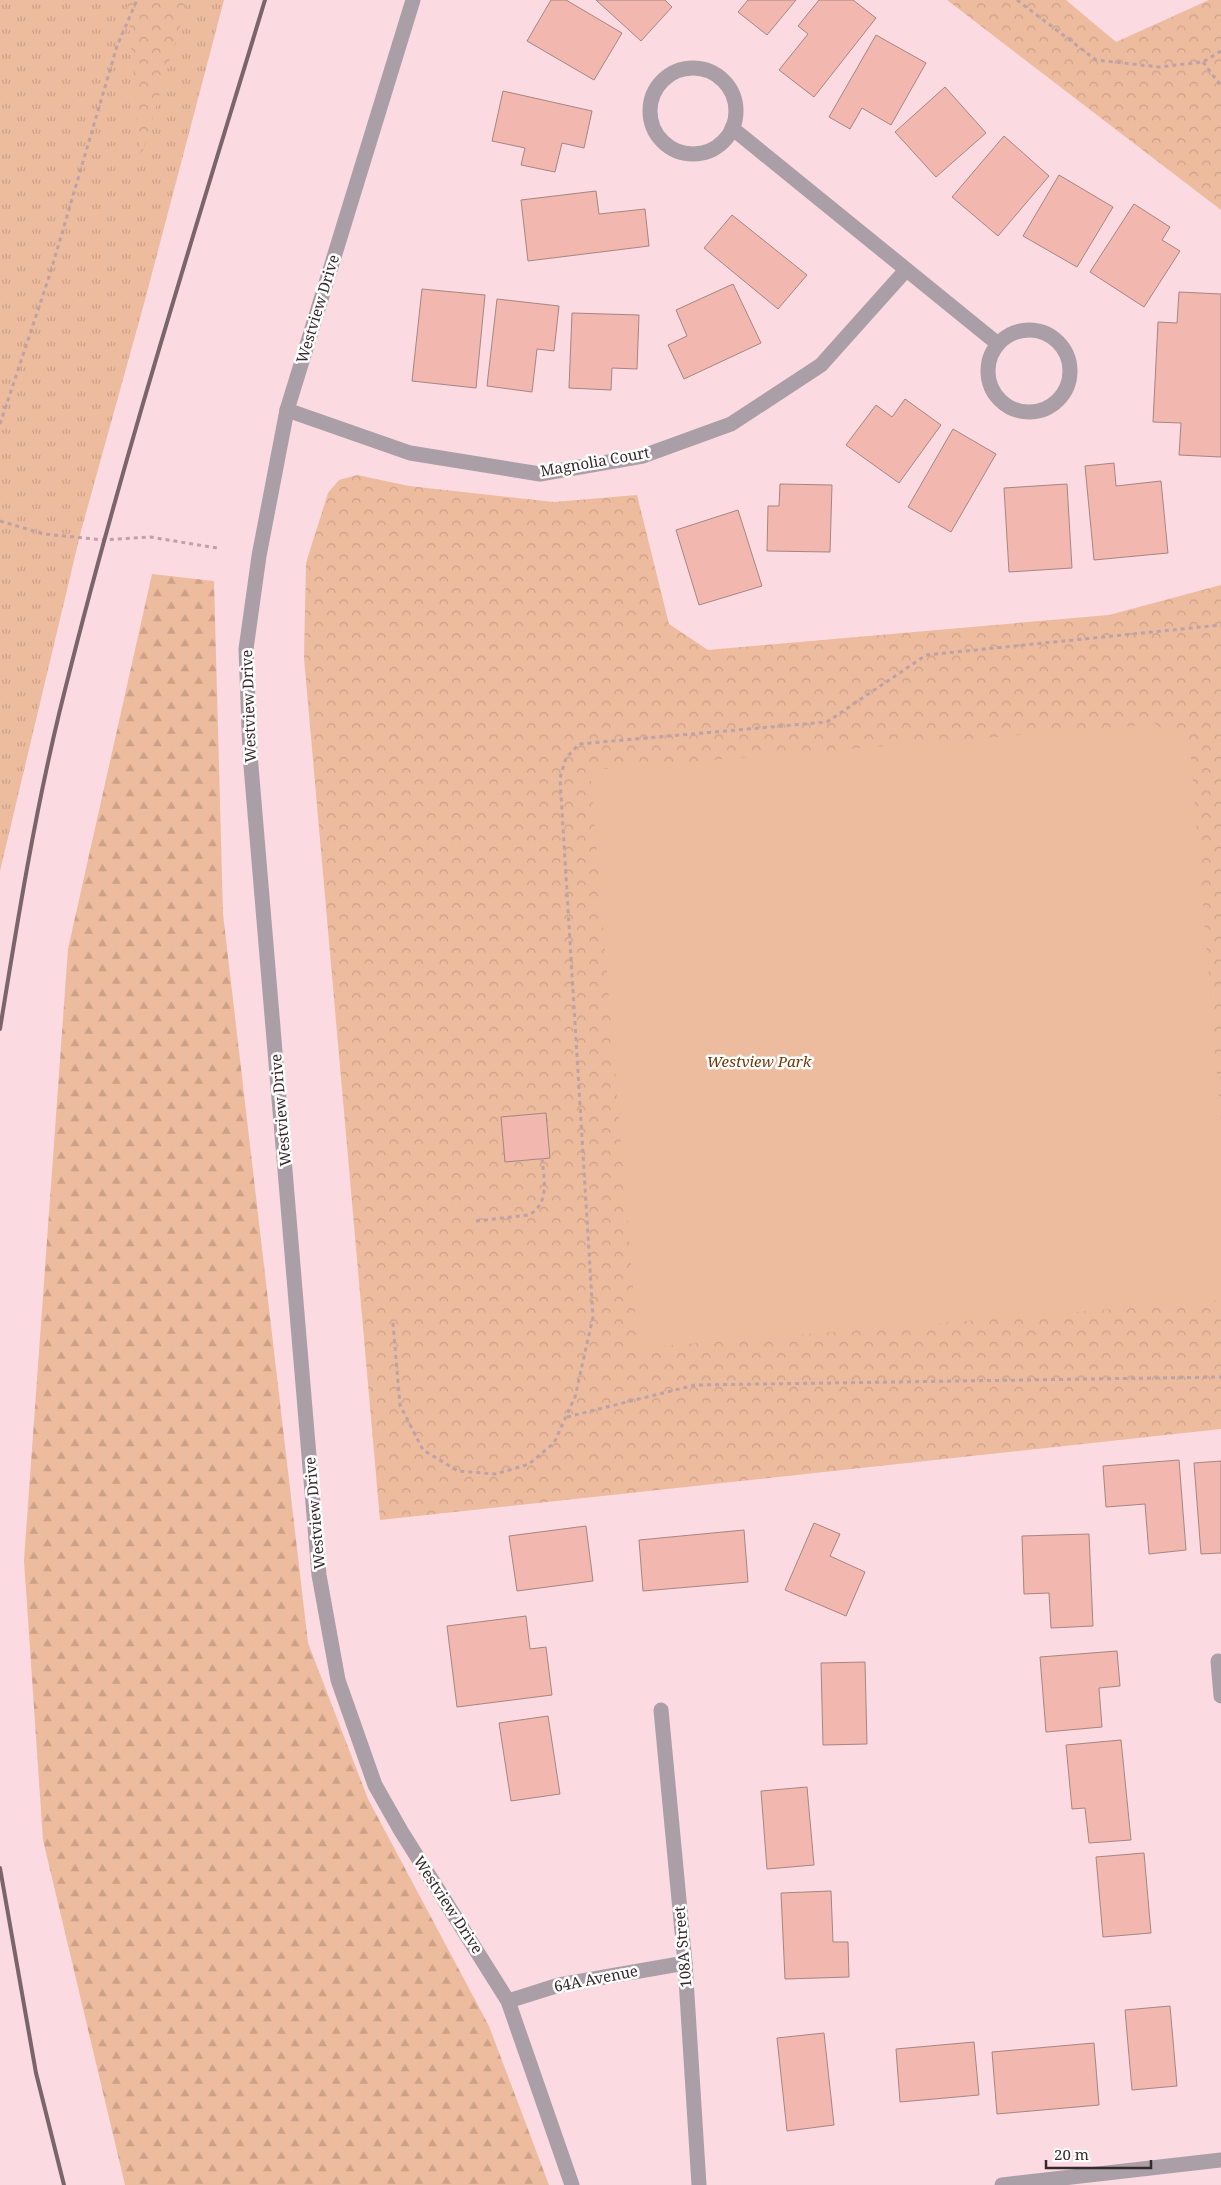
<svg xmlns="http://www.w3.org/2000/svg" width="1221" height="2185" font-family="'Noto Serif',serif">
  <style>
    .grass { fill: url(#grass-tufts) }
    .forest { fill: url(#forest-firs) }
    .park { fill: url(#park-crowns) }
    .garden { fill: #edbb9e }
    .building { fill: #f2b7af; stroke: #a58681 }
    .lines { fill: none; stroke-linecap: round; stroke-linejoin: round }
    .path { stroke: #bda2a8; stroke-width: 3; stroke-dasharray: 4 4; stroke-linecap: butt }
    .minor { stroke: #ab9fa7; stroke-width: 15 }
    .rail { stroke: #79656a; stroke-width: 4 }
    .labels { text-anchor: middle; stroke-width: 5; stroke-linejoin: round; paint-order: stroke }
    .street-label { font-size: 15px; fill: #35292c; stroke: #fff }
    .park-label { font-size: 15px; font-style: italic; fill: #733707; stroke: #fff }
  </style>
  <defs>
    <pattern id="grass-tufts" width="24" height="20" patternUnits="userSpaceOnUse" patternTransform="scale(1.25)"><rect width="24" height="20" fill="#edbb9e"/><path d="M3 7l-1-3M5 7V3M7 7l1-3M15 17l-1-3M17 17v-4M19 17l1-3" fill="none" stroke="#cca188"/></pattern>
    <pattern id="forest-firs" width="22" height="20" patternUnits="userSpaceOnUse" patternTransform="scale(1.25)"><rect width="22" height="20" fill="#edbb9e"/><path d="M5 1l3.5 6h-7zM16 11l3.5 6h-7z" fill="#cca188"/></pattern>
    <pattern id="park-crowns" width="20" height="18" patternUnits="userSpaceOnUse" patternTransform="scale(1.25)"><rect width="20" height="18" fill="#edbb9e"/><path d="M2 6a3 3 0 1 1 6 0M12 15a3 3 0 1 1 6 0" fill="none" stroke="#cca188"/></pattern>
  </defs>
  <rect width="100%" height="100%" fill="#fcdae2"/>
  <path class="grass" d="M0,0H224L145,300L81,531L0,871Z"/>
  <path class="forest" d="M152,574L214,581L223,914L308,1643L368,1799L489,2026L549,2185H125L43,1840L24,1560L68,949Z"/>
  <g class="park">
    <path d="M127,0H188L141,157Z"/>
    <path d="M947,0H1066L1116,42L1209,0H1221V210Z"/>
    <path d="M357,475L409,486L554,502L637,495L669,624L708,650L1109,615L1221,585V1429L380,1520L304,658L306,563L328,493L339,480Z"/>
  </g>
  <path class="garden" d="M1155,724L1190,746L1221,1124V1300L638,1348L590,770Z"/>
  <g class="building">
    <path d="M551,0H566L622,33L594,80L527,41Z"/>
    <path d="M596,0H665L672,7L641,41Z"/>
    <path d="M748,0H796L767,35L738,12Z"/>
    <path d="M819,0H853L876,18L814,97L779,70L808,34L798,26Z"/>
    <path d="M876,35L926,63L891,125L862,108L850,129L829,117Z"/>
    <path d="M945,87L986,133L936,177L895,132Z"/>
    <path d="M503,91L592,111L584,148L562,143L555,172L521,165L525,148L492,141Z"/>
    <path d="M1004,136L1049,176L998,236L952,197Z"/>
    <path d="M1059,175L1113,207L1077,267L1023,236Z"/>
    <path d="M596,191L599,214L645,209L649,246L528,261L521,200Z"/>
    <path d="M1134,204L1170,227L1162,240L1180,251L1144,307L1090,272Z"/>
    <path d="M732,215L807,275L778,309L704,248Z"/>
    <path d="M733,284L761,343L684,379L668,345L687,336L676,310Z"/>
    <path d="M422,289L485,295L476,388L412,381Z"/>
    <path d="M1179,292L1221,294V457L1179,455L1181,423L1153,422L1158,322L1177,323Z"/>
    <path d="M497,299L559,306L554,351L537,349L532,392L487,386Z"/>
    <path d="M572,313L639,315L637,369L612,368L611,390L569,388Z"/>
    <path d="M905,399L941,425L899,483L846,445L876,405L892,417Z"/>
    <path d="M953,429L996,454L951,532L908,507Z"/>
    <path d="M1114,463L1116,486L1161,481L1168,553L1094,560L1085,466Z"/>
    <path d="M780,484L832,485L830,552L767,551L768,506H779Z"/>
    <path d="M1067,484L1072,568L1009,572L1004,488Z"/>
    <path d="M738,510L762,586L699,605L676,530Z"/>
    <path d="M546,1113L550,1158L505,1162L501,1117Z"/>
    <path d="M1179,1460L1186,1550L1149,1554L1145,1504L1106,1507L1103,1466Z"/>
    <path d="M1221,1461V1553L1201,1554L1194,1463Z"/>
    <path d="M814,1523L840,1534L830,1556L865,1572L846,1616L785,1590Z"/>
    <path d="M586,1526L593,1581L517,1591L509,1536Z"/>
    <path d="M744,1530L748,1582L643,1591L639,1540Z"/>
    <path d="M1089,1534L1093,1626L1051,1628L1049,1593L1024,1594L1022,1536Z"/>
    <path d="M526,1616L530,1649L546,1647L552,1695L457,1707L447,1626Z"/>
    <path d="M1117,1651L1120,1686L1099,1688L1102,1727L1046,1732L1040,1657Z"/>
    <path d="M865,1662L867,1744L823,1745L821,1663Z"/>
    <path d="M548,1716L560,1794L511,1801L499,1723Z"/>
    <path d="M1121,1740L1131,1840L1089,1843L1085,1808L1072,1809L1066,1745Z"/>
    <path d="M807,1787L814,1865L767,1869L761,1791Z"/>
    <path d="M1144,1853L1151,1933L1103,1937L1096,1857Z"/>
    <path d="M831,1891L833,1942H848L849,1977L785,1979L781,1893Z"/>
    <path d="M1170,2006L1177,2086L1132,2090L1125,2010Z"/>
    <path d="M824,2033L834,2125L787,2131L777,2038Z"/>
    <path d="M974,2042L979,2095L900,2102L896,2049Z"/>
    <path d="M1094,2043L1099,2105L997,2114L992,2052Z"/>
  </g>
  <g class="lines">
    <g class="path">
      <path d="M1017,0L1096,60L1159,67L1203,62L1221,51"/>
      <path d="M1203,62L1221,86"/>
      <path d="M0,424L50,274L117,46L137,0"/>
      <path d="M0,521L44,534L104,540L150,537L217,548"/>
      <path d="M476,1221L529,1215C550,1203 544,1180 542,1158"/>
      <path d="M393,1323L400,1405L423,1450L458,1471L496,1474L529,1464L554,1443L575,1397L593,1317L560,778L566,758L579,744L827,722L926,655L1221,625"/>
      <path d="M567,1417L695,1385L1221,1377"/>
    </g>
    <g class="minor">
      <path d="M413,0L287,410L259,556L246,649L250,754L319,1575L338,1680L375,1785L401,1831L508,2001L572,2185"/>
      <circle cx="693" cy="111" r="43"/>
      <path d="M732,128L998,344"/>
      <circle cx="1029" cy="371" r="41"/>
      <path d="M287,410L410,453L540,474L643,456L731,424L821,365L906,270"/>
      <path d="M1218,1661L1221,1696"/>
      <path d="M661,1710L685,1963L699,2185"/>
      <path d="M508,2001L559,1985L685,1963"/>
      <path d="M1002,2185L1221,2160"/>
    </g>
    <g class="rail">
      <path d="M0,1029C17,924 34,818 59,714C118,473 193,237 265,0"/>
      <path d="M0,1868L36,2073L64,2185"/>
    </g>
  </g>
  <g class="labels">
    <g class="street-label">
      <text transform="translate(318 309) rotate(-73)" y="5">Westview Drive</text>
      <text transform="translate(595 462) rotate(-10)" y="5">Magnolia Court</text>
      <text transform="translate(249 706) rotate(-92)" y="5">Westview Drive</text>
      <text transform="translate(281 1110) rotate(-95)" y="5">Westview Drive</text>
      <text transform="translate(315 1513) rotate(-95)" y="5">Westview Drive</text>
      <text transform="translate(448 1905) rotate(57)" y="5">Westview Drive</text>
      <text transform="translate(683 1947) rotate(-95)" y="5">108A Street</text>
      <text transform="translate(596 1979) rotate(-11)" y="5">64A Avenue</text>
    </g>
    <g class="park-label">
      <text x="759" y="1067">Westview Park</text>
    </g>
  </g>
  <path d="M1046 2160v8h105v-8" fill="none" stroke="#35292c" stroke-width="2.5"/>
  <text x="1054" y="2160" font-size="15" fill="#35292c" stroke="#ffffff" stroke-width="4" paint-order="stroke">20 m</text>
</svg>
